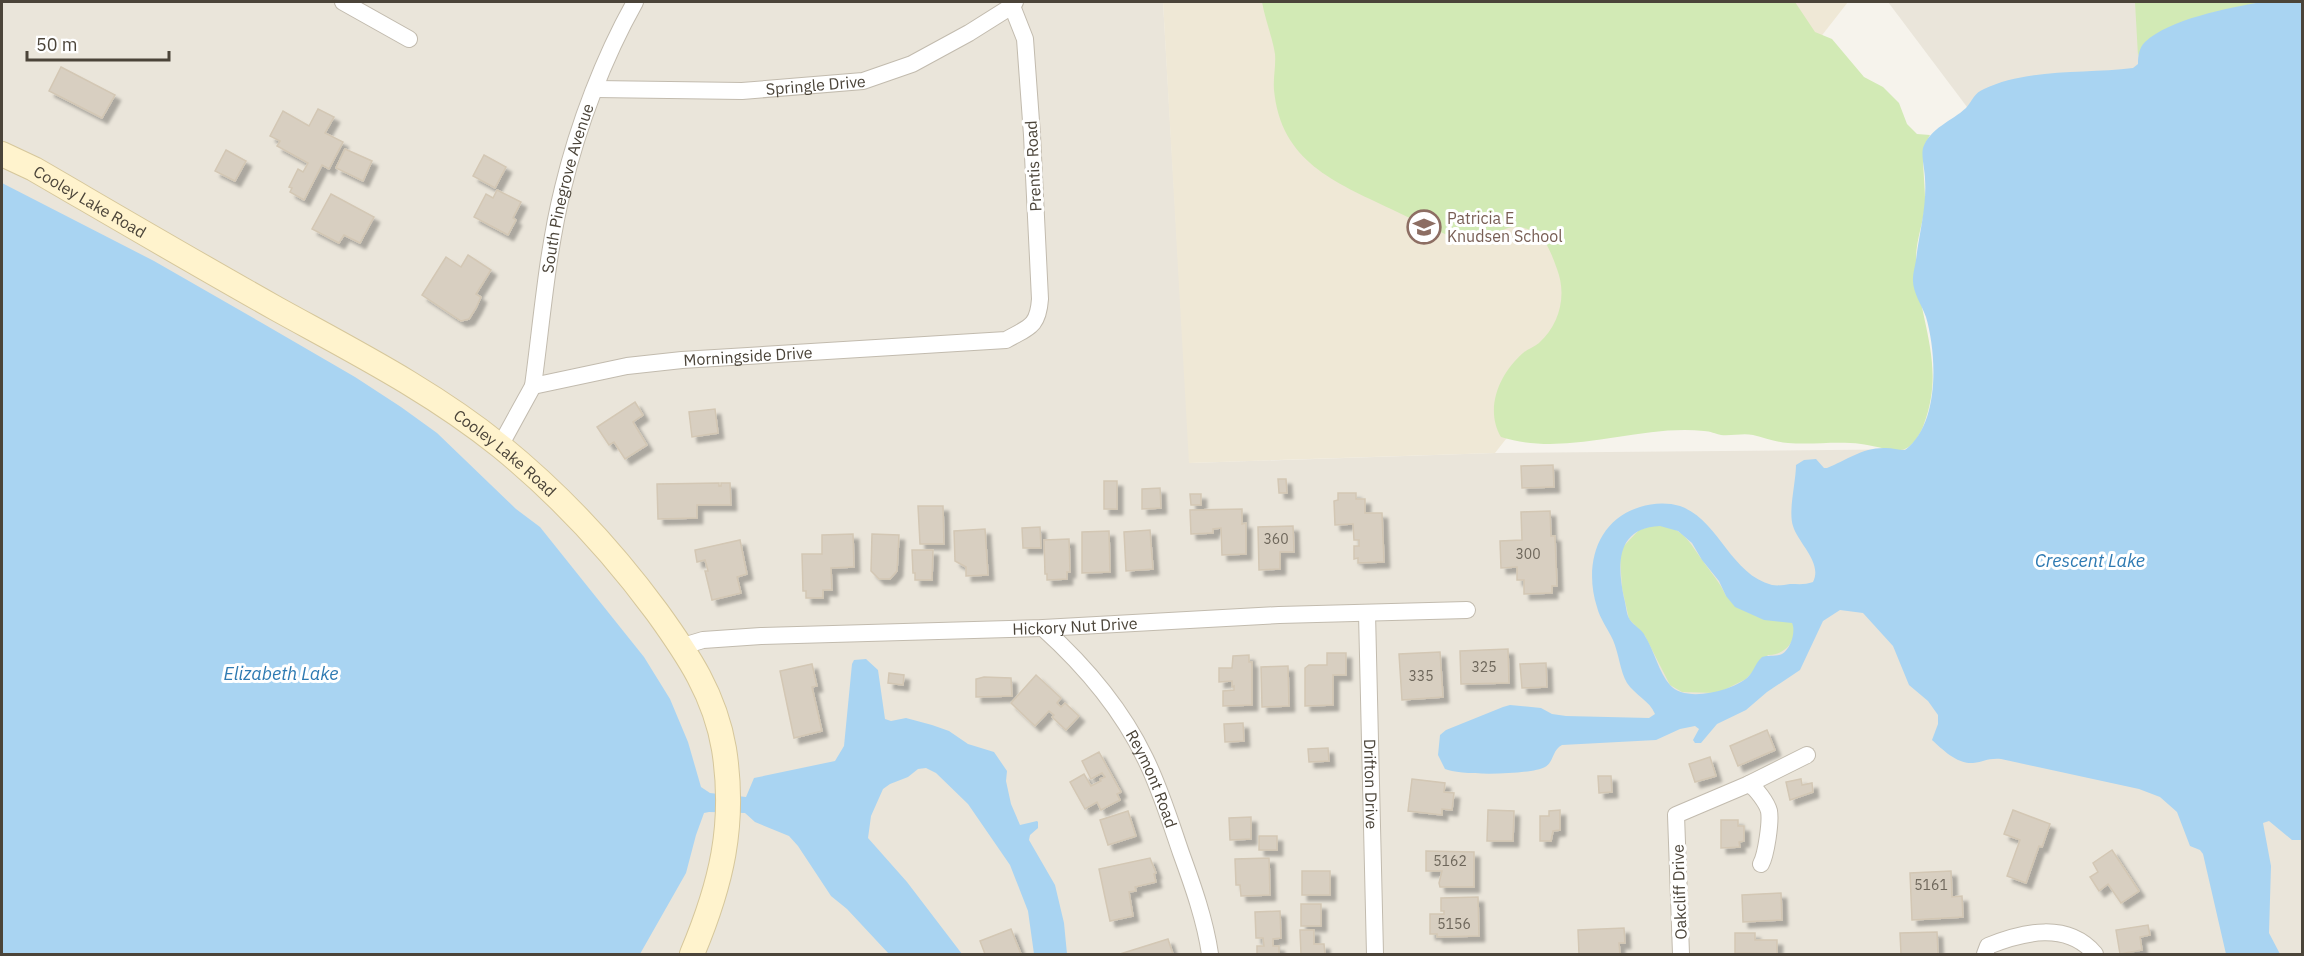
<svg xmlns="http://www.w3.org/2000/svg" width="2304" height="956" font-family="'IBM Plex Sans',sans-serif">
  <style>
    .residential { fill: #eae5da }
    .education { fill: #efe8d6 }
    .green { fill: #d2eab5 }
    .water { fill: #a9d4f2; fill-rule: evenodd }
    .building { fill: #d8cfc1; stroke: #d3c7b4; stroke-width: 1.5; filter: url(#shadow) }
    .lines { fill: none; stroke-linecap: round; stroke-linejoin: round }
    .minor-casing { stroke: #c2bbae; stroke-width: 18 }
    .secondary-casing { stroke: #d6c79b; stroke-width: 26 }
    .minor { stroke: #fff; stroke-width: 16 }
    .secondary { stroke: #fff3cd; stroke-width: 24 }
    .labels { text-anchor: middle; stroke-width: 6; stroke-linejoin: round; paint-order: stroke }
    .number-label { font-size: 14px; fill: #6e675b }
    .street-label { font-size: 16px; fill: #4b4439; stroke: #fff }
    .education-label { font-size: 16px; fill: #785e54; stroke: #fff; text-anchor: start }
    .water-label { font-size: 18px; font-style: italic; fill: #2e7ab2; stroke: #fff }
  </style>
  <defs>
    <filter id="shadow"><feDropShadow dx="5.5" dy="5.5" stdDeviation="1.5" flood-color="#0004"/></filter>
  </defs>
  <rect width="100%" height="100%" fill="#f6f3ec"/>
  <g class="residential">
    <path d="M2,2H1163L1190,463L1495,453L2147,447L2302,442V954H326L2,288Z"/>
    <path d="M1888,2H2302L2064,236Z"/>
  </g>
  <path class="education" d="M1163,2H1848L1495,453L1189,463Z"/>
  <g class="green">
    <path d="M1262,2H1795L1815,32L1832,39L1864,77L1883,87L1899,103L1907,124L1917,134L1930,135C1928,139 1925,143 1924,147C1921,154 1926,192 1925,206C1923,223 1916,241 1916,259C1917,319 1947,362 1924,424C1921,433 1914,445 1905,449C1897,453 1871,445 1861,444C1837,441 1812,445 1788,443C1776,442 1765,438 1753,435C1743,433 1732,436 1721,435C1716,434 1710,431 1704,431C1637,424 1568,458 1501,437C1484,408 1500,373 1523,353C1528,349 1534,347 1539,343C1560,324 1567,295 1557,269C1553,258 1549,246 1541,237C1534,229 1518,225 1508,228C1493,233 1486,245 1466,243C1459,242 1451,236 1445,234C1427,226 1409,218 1391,209C1335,182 1281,162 1274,90C1273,78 1276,67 1275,54C1272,36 1265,19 1262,2Z"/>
    <path d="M2135,2H2261L2211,13L2179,24L2139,53L2138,56Z"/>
    <path d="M1652,526C1682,524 1688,541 1703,561C1711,573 1720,582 1726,596L1792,622C1800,638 1785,656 1768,655L1746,679L1718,693L1682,692L1670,685L1645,636L1629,619L1622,588L1620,557L1622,548L1639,530Z"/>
  </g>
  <g class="water">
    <path d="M2261,2H2302V840H2292L2269,821L2263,823L2271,866L2269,933L2280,954H2226L2203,854L2200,850L2190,846L2177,812L2160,797L2139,789L2001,759C1987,758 1984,762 1973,763C1957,764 1943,750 1932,740L1938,724V715L1928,701L1909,685L1893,646L1863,613L1840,610L1823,621L1800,670L1767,692L1746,710L1717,724L1701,743H1695L1693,740L1699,729L1695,726L1680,729L1656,740L1562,745C1552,750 1554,762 1545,767C1531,775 1460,776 1445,769L1438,755L1440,735L1446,730L1503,707L1510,705L1541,708L1552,714L1566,716L1649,718L1655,714C1650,701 1635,695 1627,683C1620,671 1619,654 1613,640C1608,629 1600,619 1597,607C1584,567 1596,520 1640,507C1652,503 1667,502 1680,506C1719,520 1730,574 1772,585C1778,586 1784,585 1790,584C1799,584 1805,585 1813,582C1823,563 1798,543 1793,526C1788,511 1796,482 1796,465L1804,460L1816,459L1824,468H1827C1847,460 1863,447 1886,448C1892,448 1898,450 1905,450C1940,424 1937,355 1926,317C1922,305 1912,292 1913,278C1913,273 1915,266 1916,260C1919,234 1927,206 1925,179C1925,170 1921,156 1923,148C1930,128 1952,121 1966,108C1973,100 1974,93 1984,89C2027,68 2086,74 2133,68L2138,64C2138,56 2139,48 2145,42C2169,19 2229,8 2261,2ZM1660,526L1678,531L1692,543L1702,560L1719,581L1726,596L1735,607L1764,620L1792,623C1796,631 1791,649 1782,654C1776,657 1768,655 1762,657C1755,663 1754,672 1747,678C1731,691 1685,703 1670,685C1659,673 1654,650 1645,636C1642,629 1634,626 1630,620C1626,614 1626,604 1624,598C1617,564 1616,528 1660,526Z"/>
    <path d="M2,183L154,261L262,323L355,377L401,407L437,433L516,509L540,527L644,657L670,699L688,742L701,787L710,793L746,797L754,778L835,761L844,746L852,664L854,660L866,659L878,670L885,719L891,721L906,718L932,725L949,731L968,744L994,752L1007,771L1006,781L1011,804L1020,825L1037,821L1038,822V828L1030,835L1029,840L1055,885L1064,923L1067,954H1034L1028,911L1010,865L968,804L936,773L926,768L918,769L908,777L890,784L883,789L871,816L868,838L907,882L962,954H889L847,909L831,896L798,846L789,836L755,822L745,813L709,812L704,813L696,835L686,873L640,954H2Z"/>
  </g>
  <g class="building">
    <path d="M61,67L115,95L102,118L49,91Z"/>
    <path d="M318,109L334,117L325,133L343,142L329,169L322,165L304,200L290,192L292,188L289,187L298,169L303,172L308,163L277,146L280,141L270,136L283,111L309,126Z"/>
    <path d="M345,149L372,161L363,181L336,168Z"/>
    <path d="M226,150L246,161L235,181L215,171Z"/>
    <path d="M484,155L506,167L495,188L473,176Z"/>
    <path d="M497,190L521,202L513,218L516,220L508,235L474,217L486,194L493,198Z"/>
    <path d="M331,194L374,217L360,243L344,235L339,243L312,229Z"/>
    <path d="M468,255L491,270L476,294L481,297L476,308L469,319L461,321L422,295L446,257L461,267Z"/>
    <path d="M635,402L643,415L633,422L647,445L625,459L614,442L609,445L597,427Z"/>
    <path d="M715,409L718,433L692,437L689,412Z"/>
    <path d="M1553,465L1554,487L1522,488L1521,466Z"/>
    <path d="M1278,479H1286L1287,493H1279Z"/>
    <rect x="1104" y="481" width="13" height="28"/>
    <path d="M719,483V486H721V483H730L731,505H697V518L658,519L657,484Z"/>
    <path d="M1160,488L1161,508L1142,509V489Z"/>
    <path d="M1338,493H1356V499H1365V513H1382L1384,562L1358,563V558L1354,559V546H1359V540H1354L1353,524L1335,525L1334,501L1338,500Z"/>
    <path d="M1190,494H1201V505H1191Z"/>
    <path d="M918,506H943L944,544H920Z"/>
    <path d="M1242,509V524L1246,523V554L1222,555L1221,528L1213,529V533L1191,534L1190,510Z"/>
    <path d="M1550,511L1551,536H1555L1557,586H1552V593L1524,594V580H1517V567L1501,568L1500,541L1522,540L1521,512Z"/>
    <path d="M1293,526L1294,552H1280V569L1259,570L1258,527Z"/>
    <path d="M1040,527L1041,548H1023L1022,528Z"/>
    <path d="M985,529L988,575L966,576V567L955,561L954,531Z"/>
    <path d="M1150,530L1153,569L1126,571L1124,532Z"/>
    <path d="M1109,531L1110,572L1082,573V532Z"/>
    <path d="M853,534L854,567L831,568L832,590H823V598H806V591H803L802,554H822V535Z"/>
    <path d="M872,534L899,535L897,571L890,579H879L871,571Z"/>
    <path d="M1069,539L1070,572H1067V579L1047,580V574H1045L1044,540Z"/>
    <path d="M740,540L747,574L737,577L741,593L712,600L705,571H708L705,560L697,562L695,550Z"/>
    <path d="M912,550H933L932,580H915V573H913Z"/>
    <path d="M1508,649L1509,683L1461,684L1460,651Z"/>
    <path d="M1440,652L1443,697L1402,700L1399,654Z"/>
    <path d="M1327,653H1346V675H1333V705L1305,706V668L1309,665H1327Z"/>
    <path d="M1249,655V662H1252V705L1223,706V691L1234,690V686L1232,687V681L1219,682V668H1232L1233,656Z"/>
    <path d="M1546,663L1547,687L1522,688L1520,664Z"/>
    <path d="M812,664L817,686L812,687L822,731L794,738L780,671Z"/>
    <path d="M1288,666L1289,706L1262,707L1261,667Z"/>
    <path d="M889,673L904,675L903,685L888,683Z"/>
    <path d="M1036,675L1061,698L1057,703L1061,707L1065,703L1079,716L1066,730L1052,717L1054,715L1049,711L1035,726L1011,703Z"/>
    <path d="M984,677L1011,678L1012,696L976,697V679Z"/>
    <path d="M1243,723L1244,741L1225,742L1224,724Z"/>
    <path d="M1767,730L1775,750L1738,766L1730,746Z"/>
    <path d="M1328,748L1329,761L1309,762L1308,749Z"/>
    <path d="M1099,752L1121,792L1117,794L1120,800L1101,810L1097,802L1085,809L1070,782L1084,774L1091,786L1101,781L1100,779L1105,777L1102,773L1091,779L1082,761Z"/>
    <path d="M1710,757L1716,776L1695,782L1689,764Z"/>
    <path d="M1598,776H1611L1612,792L1599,793Z"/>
    <path d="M1412,779L1445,783L1444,792L1454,793L1452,810L1442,809V815L1408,811Z"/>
    <path d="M1801,779L1802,785L1812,783L1813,792L1790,800L1786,782Z"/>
    <path d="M1488,810L1514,811L1513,841H1487Z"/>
    <path d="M1560,810V830L1553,831L1551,841H1540V816H1549V811Z"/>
    <path d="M2013,810L2050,824L2042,847L2039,846L2026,883L2007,876L2020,840L2004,834Z"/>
    <path d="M1128,811L1136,836L1108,845L1100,820Z"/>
    <path d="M1251,817V839L1230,840L1229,818Z"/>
    <path d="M1721,820H1738V826H1744V841L1739,842L1740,847L1721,848Z"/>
    <rect x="1259" y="836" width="18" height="14"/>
    <path d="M2112,850L2139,891L2121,903L2108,884L2099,891L2090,877L2098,872L2093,863Z"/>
    <path d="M1426,851L1474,852V887H1440L1439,883L1442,871H1426Z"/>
    <path d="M1150,858L1156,873L1154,874L1156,882L1135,887L1136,891L1129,892L1133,916L1110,921L1099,869Z"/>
    <path d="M1269,858L1270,895L1241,896L1240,885H1236L1235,859Z"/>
    <rect x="1302" y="871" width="28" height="24"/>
    <path d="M1951,871L1952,897L1962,896L1963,917L1912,920L1910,873Z"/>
    <path d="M1781,893L1782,920L1743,922L1742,895Z"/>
    <path d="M1478,897L1479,936L1437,937V934H1430V914H1444V911H1441V898Z"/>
    <rect x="1301" y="904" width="20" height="22"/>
    <path d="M1280,911L1281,938L1273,939V946H1279V954H1257V946H1264L1263,938H1256L1255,912Z"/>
    <path d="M2148,925L2150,935L2140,937L2142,950L2120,954L2116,930Z"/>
    <path d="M1624,928L1625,943H1619L1620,954H1579L1578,930Z"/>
    <path d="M1011,929L1021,954H985L980,941Z"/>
    <path d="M1300,930H1314V944H1324L1325,954H1301Z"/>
    <path d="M1937,932L1938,954H1901L1900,933Z"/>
    <path d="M1735,933H1755V940H1777V954L1735,953Z"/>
    <path d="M1168,939L1173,954H1120Z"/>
  </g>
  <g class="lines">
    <g class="minor-casing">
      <g id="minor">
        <path d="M343,2L409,39"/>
        <path id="s1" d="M596,89L742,91L863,81L912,64L969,33L1012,6L1015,2"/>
        <path id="s2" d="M533,386C542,320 547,252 563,188C578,125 604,57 635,2"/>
        <path id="s3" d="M500,446L533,386L627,366L682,360L1006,340C1029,327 1038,327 1040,299L1032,135L1025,39L1012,6"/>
        <path id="s4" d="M1367,613L1375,954"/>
        <path id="s5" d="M1043,628C1084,665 1121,708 1145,758C1160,788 1170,821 1181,853C1193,886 1205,920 1210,954"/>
        <path id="s6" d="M683,646L703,640L761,636L1043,628L1279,615L1467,610"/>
        <path d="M1749,784L1807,755"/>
        <path d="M1681,954L1676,815L1749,784C1756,788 1767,803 1769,811C1771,822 1766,855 1761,864"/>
        <path d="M1985,954L1988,946C2023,932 2067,921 2095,954"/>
      </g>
    </g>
    <g class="secondary-casing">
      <g id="secondary">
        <path id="s7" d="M2,154L34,169C115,216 195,263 277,309C353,351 432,391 500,446C559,494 612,551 657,612C688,655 715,695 724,749C736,825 721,885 692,954"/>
      </g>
    </g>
    <use href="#minor" class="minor"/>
    <use href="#secondary" class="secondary"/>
  </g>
  <defs>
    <g id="school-ring" transform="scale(1.725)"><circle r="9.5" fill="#fff" stroke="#8d6e63" stroke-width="1.5"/><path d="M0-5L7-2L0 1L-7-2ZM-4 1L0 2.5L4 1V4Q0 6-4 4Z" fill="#8d6e63"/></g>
  </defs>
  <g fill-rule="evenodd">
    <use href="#school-ring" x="1424" y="227"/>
  </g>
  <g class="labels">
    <g class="number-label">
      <text x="1276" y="544">360</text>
      <text x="1528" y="559">300</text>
      <text x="1484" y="672">325</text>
      <text x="1421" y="681">335</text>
      <text x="1450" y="866">5162</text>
      <text x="1931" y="890">5161</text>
      <text x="1454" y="929">5156</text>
    </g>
    <g class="street-label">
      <text dy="6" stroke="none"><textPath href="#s1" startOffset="220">Springle Drive</textPath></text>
      <text transform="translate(1033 166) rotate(-93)" y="6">Prentis Road</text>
      <text dy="6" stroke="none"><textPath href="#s2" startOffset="201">South Pinegrove Avenue</textPath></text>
      <text dy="6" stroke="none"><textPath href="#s7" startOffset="100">Cooley Lake Road</textPath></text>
      <text dy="6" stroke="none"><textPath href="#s3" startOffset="286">Morningside Drive</textPath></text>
      <text dy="6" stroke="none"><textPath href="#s7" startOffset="586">Cooley Lake Road</textPath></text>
      <text dy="6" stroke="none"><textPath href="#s6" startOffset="393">Hickory Nut Drive</textPath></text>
      <text dy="6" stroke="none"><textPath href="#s5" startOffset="188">Reymont Road</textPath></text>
      <text dy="6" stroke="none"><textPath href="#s4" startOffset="171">Drifton Drive</textPath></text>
      <text transform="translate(1679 892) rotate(-92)" y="6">Oakcliff Drive</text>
    </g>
    <g class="education-label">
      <text x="1447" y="224">Patricia E<tspan x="1447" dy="18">Knudsen School</tspan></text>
    </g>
    <g class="water-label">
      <text x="2090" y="567">Crescent Lake</text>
      <text x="281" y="680">Elizabeth Lake</text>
    </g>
  </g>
  <rect width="2304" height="956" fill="none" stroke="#4b4439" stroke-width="6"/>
  <path d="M27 51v9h142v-9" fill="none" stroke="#4b4439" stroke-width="3"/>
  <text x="36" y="51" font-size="18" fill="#4b4439" stroke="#ffffff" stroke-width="4.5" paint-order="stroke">50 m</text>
</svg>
